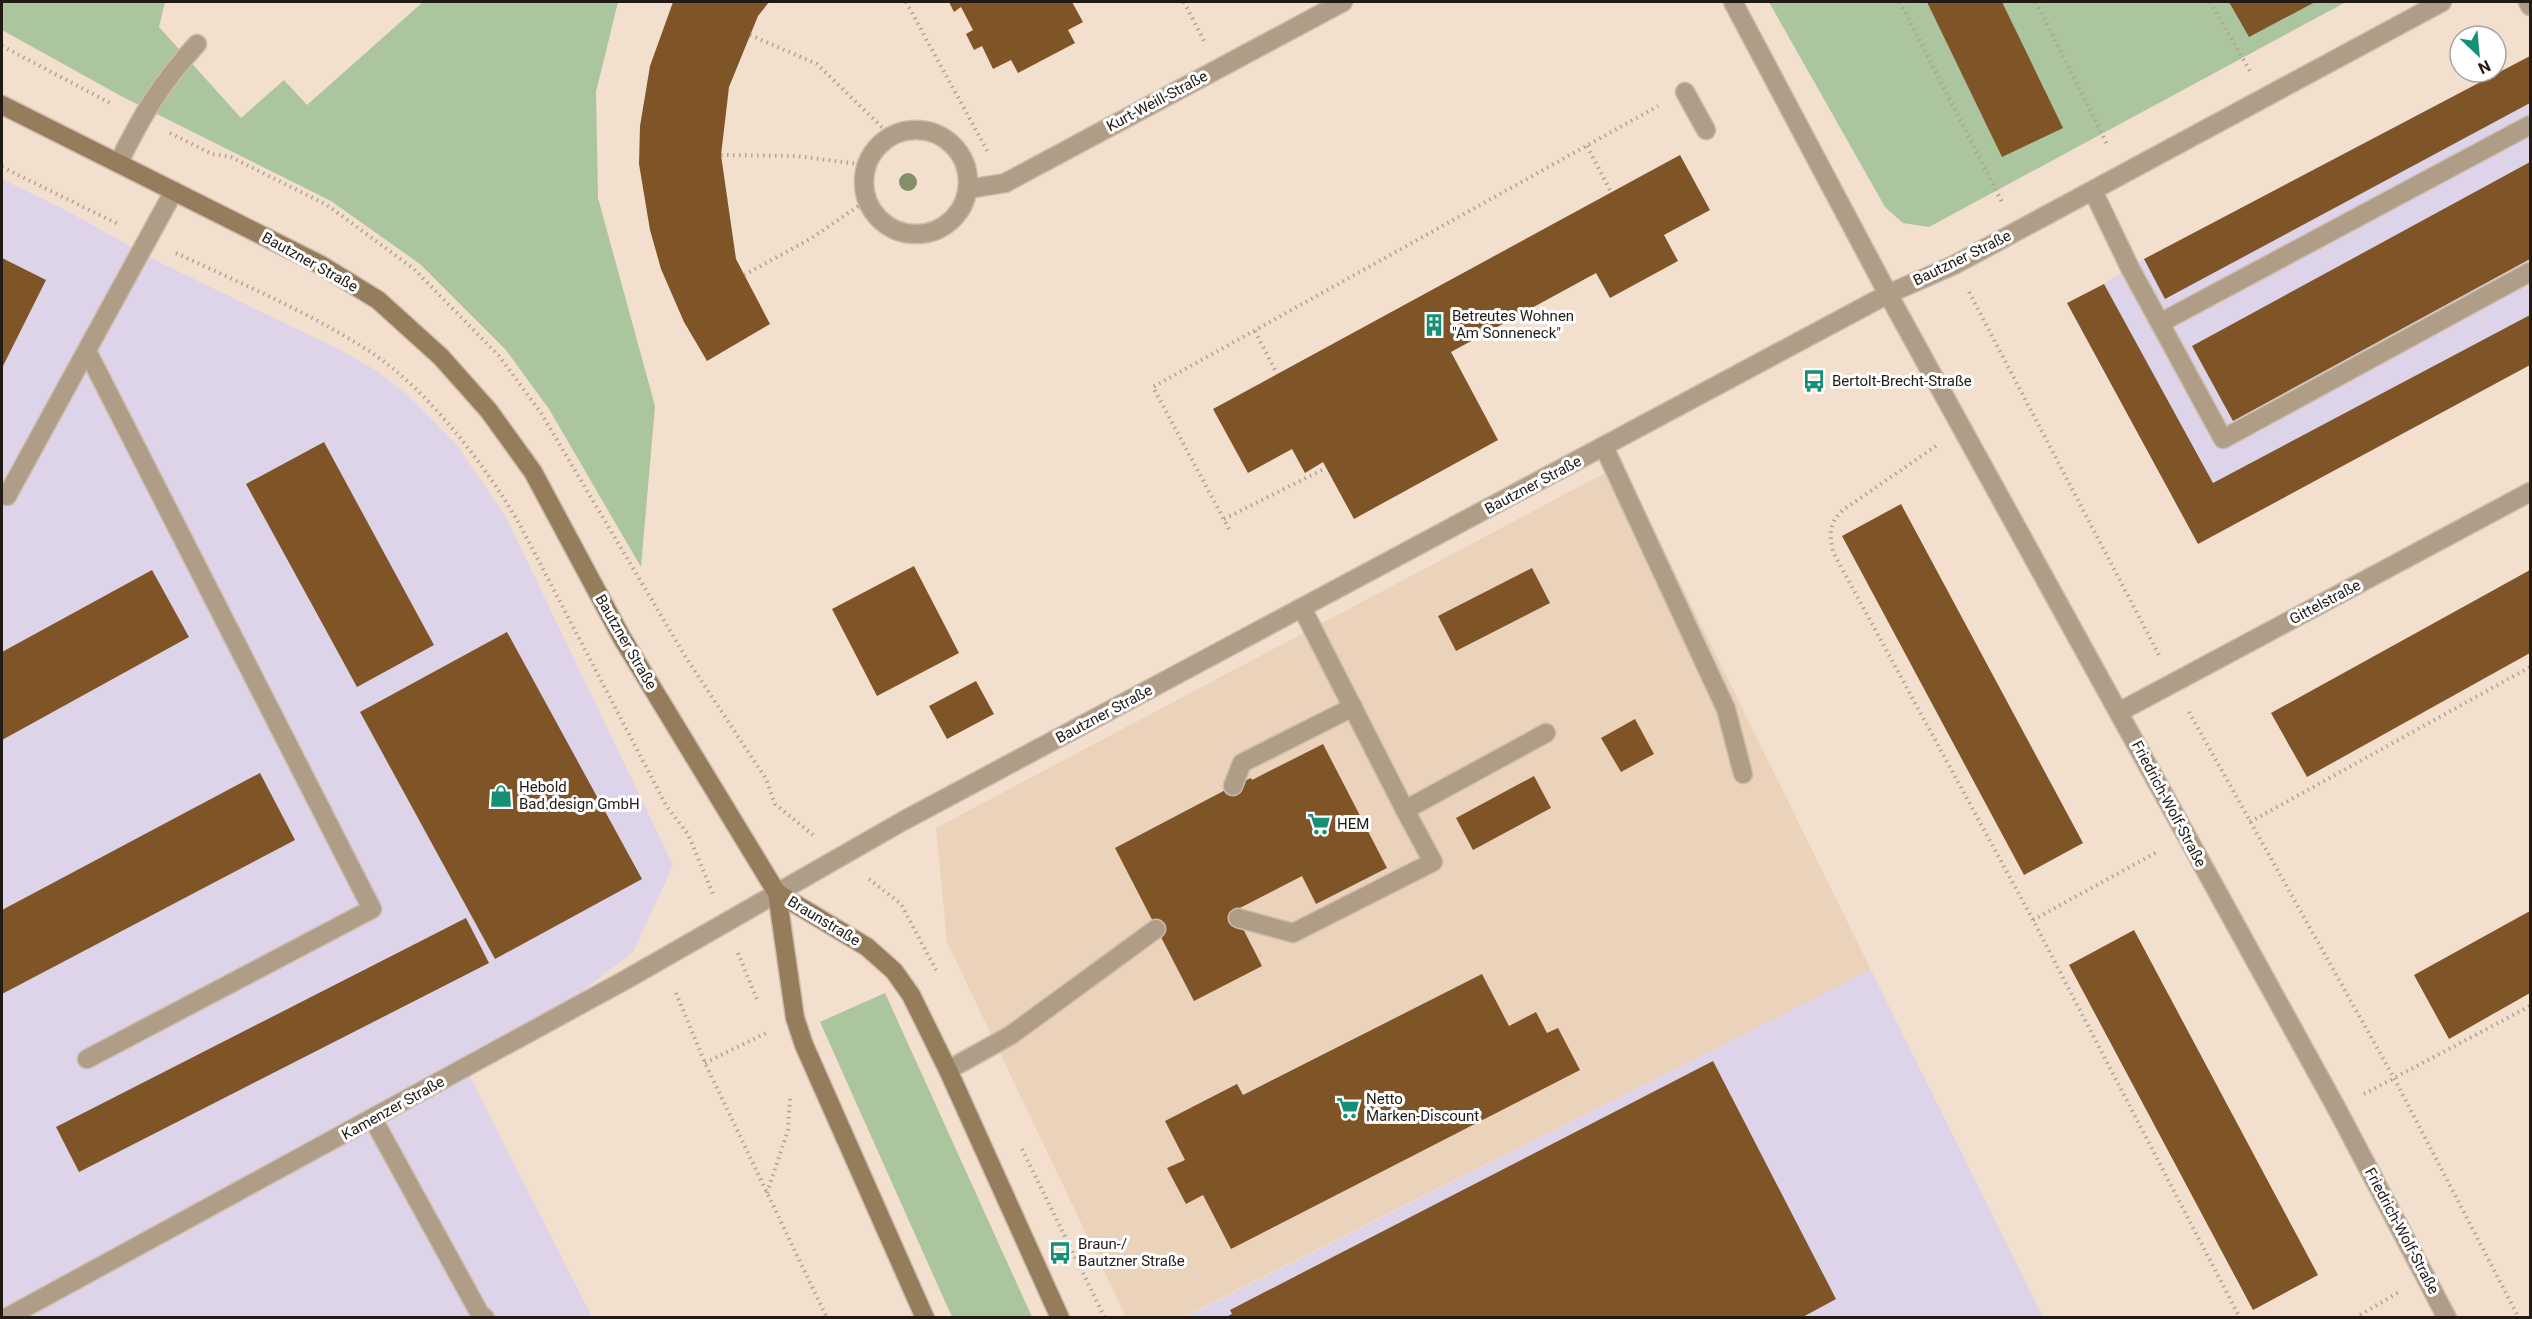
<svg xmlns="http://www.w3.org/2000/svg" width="2532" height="1319" font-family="Roboto,sans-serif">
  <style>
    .built { fill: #ebd2ba }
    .industrial { fill: #ddd4e9 }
    .green { fill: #abc59e }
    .building { fill: #7f5427 }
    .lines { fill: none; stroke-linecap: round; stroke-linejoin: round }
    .service-casing { stroke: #cdbcac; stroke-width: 21 }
    .minor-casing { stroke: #cdbcac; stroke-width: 21 }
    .secondary-casing { stroke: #cdbcac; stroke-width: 21 }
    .path { stroke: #b1a293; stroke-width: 4; stroke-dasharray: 1.5 4.5; stroke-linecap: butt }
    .service { stroke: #af9d87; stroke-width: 18 }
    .minor { stroke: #af9d87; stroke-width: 18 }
    .secondary { stroke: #957c5b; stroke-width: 18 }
    .tree { fill: #848e67 }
    .labels { text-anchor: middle; stroke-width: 6; stroke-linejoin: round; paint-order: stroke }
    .street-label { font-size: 15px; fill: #221b15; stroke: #fff }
    .poi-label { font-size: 15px; fill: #221b15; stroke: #fff; text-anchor: start }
  </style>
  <rect width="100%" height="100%" fill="#f2dfcd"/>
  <path class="built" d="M1622,464L1871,970L1183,1317H1126L947,942L936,828Z"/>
  <g class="industrial">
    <path d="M2530,56V365L2198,544L2067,303L2104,284L2144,259Z"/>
    <path d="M2,179L71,213L153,259L344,352L377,371L407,394L456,444L506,517L673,865L633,952L470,1077L592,1317H2Z"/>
    <path d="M1871,970L2043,1317L1183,1318Z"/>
  </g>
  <g class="green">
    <path d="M2,2H165L159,27L241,118L284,80L307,105L423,2H618L596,92L598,198L655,406L641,567L549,409L506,350L420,264L331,201L121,96L2,30Z"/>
    <path d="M1769,2H2346L1929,227L1903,223L1885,207Z"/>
    <path d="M885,993L1032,1317H952L820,1022Z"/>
  </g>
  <g class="building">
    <path d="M673,2H769L758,16L729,87L721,155L736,259L770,324L707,361L684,322L661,269L650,230L639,164L640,126L650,66Z"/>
    <path d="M949,2H1072L1083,22L1068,30L1075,43L1018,73L1011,60L993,69L982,46L974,50L966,34L973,30L961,7L954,12Z"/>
    <path d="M1927,2H2002L2063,128L2002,157Z"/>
    <path d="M2229,2H2315L2249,37Z"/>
    <path d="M2530,56V103L2165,299L2144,259Z"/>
    <path d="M1680,155L1710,210L1664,235L1678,261L1610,298L1596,273L1451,352L1498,440L1354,519L1323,462L1305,473L1292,449L1248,473L1213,409Z"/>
    <path d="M2530,162V259L2233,421L2192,346Z"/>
    <path d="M2,258L46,280L2,368Z"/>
    <path d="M2104,284L2213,483L2530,315V365L2198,544L2067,303Z"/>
    <path d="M324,442L434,645L357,687L246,484Z"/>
    <path d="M1901,504L2083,843L2024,875L1842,536Z"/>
    <path d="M914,566L959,653L877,696L832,609Z"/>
    <path d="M1532,568L1550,603L1456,651L1438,616Z"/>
    <path d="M152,570L189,637L2,740V652Z"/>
    <path d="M2530,570V653L2307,777L2271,713Z"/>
    <path d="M507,632L642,879L495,959L360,712Z"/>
    <path d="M976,681L994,714L947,739L929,706Z"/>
    <path d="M1635,719L1654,754L1621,772L1601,738Z"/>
    <path d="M1323,744L1387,868L1316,904L1302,876L1234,911L1262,966L1194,1001L1115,848L1233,786L1251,778L1252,780Z"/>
    <path d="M260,773L295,840L2,994V910Z"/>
    <path d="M1534,776L1551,808L1473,850L1456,818Z"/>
    <path d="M2530,911V993L2449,1039L2414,975Z"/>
    <path d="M466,918L489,963L79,1172L56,1127Z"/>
    <path d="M2134,930L2318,1275L2253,1310L2069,965Z"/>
    <path d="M1482,974L1509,1026L1536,1012L1547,1033L1558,1028L1580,1070L1231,1249L1203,1195L1186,1204L1167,1168L1185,1160L1165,1121L1237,1084L1243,1095Z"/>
    <path d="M1713,1061L1836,1299L1801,1318H1224L1232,1314L1230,1310Z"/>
  </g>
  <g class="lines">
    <g class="service-casing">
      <g id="service">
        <path d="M2528,2L2530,6"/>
        <path d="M1685,92L1706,130"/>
        <path d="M119,162C142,115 161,83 197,44"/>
        <path d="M2093,191L2130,268L2223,439L2530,272"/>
        <path d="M2160,323L2530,125"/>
        <path d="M87,351L372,909L87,1059"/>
        <path d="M1604,447L1726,709L1743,774"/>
        <path d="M2,493L7,496L174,191"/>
        <path d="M1302,608L1405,810L1546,733"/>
        <path d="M1233,786L1242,763L1353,707"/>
        <path d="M1238,918L1293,933L1433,862L1405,810"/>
        <path d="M948,1070L1011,1035L1156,929"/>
        <path d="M373,1119L480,1314L485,1318"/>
      </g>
    </g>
    <g class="minor-casing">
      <g id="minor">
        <path d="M1733,2L1888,294L2337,1109L2447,1318"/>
        <circle cx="916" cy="182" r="52"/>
        <path d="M968,189L1005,183L1343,2"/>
        <path d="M2119,712L2530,492"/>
        <path d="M6,1318L627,979L903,821L1888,294L1954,265L2442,2"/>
      </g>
    </g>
    <g class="secondary-casing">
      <g id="secondary">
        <path d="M2,105L321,265L378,300L441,357L489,411L533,472L622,638L777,893L795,1018L804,1045L925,1318"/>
        <path d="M777,893L867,947L894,971L911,995L948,1070L1060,1318"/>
      </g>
    </g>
    <g class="path">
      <path d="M906,2L989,154"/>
      <path d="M1184,2L1204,41"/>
      <path d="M1900,2L2003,204"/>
      <path d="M2036,2L2108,146"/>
      <path d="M2210,2L2250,71"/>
      <path d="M750,35L817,64L891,136"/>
      <path d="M2,46L112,104"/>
      <path d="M170,133L212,154L231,157L327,205L414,269L499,356L541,413L685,656L766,779L775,804L813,835"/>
      <path d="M1587,146L1611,192"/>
      <path d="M721,155L797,156L866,165"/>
      <path d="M2,167L118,224"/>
      <path d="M176,253C242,284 311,313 372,353C429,391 486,466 520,525L667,807L688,834L713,894"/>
      <path d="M744,275L810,239L866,201"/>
      <path d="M1969,292L2159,655"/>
      <path d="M1255,331L1277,374"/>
      <path d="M1936,446L1843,510C1829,523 1829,534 1833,552L2033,920L2240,1318"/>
      <path d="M1224,519L1326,468"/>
      <path d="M1229,529L1153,387L1658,106"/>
      <path d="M2189,712L2394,1078L2519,1318"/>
      <path d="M2250,822L2530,667"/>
      <path d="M869,879L901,904L936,970"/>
      <path d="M2033,920L2159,851"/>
      <path d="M738,953L758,1002"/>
      <path d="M676,993L705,1063L827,1318"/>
      <path d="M705,1063L766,1033"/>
      <path d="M2364,1094L2530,1006"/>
      <path d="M1022,1149L1105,1318"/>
      <path d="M767,1193L788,1130L790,1098"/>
      <path d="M2355,1318L2399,1292"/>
    </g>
    <use href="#service" class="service"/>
    <use href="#minor" class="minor"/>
    <use href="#secondary" class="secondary"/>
  </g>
  <circle class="tree" cx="908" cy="182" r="9"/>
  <defs>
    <g id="building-bare" transform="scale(1.8)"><path d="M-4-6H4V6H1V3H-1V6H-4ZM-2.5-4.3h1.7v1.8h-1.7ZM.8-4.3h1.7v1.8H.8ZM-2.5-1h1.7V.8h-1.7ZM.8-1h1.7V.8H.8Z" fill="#159075" stroke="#fff" stroke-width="2.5" paint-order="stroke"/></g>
    <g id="bus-bare" transform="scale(1.8)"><path d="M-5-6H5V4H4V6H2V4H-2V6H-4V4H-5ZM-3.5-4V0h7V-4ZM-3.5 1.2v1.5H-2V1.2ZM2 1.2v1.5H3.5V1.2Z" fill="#159075" stroke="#fff" stroke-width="2.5" paint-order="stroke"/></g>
    <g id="shop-bare" transform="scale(1.8)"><path d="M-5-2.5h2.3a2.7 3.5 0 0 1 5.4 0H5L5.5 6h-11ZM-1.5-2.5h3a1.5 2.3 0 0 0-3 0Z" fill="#159075" stroke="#fff" stroke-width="2.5" paint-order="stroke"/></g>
    <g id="supermarket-bare" transform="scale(1.8)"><path d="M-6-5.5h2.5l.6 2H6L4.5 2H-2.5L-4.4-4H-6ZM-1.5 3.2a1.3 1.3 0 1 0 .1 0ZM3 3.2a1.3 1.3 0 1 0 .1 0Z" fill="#159075" stroke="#fff" stroke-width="2.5" paint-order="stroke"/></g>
  </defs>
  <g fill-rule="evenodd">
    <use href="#building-bare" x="1434" y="325"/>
    <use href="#bus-bare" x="1814" y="381"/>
    <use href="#shop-bare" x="501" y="796"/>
    <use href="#supermarket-bare" x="1319" y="824"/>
    <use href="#supermarket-bare" x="1348" y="1108"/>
    <use href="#bus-bare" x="1060" y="1253"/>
  </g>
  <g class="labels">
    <g class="street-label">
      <text transform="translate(1157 101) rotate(-28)" y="5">Kurt-Weill-Straße</text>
      <text transform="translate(1962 258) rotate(-26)" y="5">Bautzner Straße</text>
      <text transform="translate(310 262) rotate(29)" y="5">Bautzner Straße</text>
      <text transform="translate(1533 485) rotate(-28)" y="5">Bautzner Straße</text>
      <text transform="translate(2325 602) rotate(-28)" y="5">Gittelstraße</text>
      <text transform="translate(626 642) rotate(60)" y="5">Bautzner Straße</text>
      <text transform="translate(1104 714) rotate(-28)" y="5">Bautzner Straße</text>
      <text transform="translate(2169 804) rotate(62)" y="5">Friedrich-Wolf-Straße</text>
      <text transform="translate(824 921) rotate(31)" y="5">Braunstraße</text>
      <text transform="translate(393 1108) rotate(-29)" y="5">Kamenzer Straße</text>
      <text transform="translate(2402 1231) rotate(62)" y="5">Friedrich-Wolf-Straße</text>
    </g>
    <g class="poi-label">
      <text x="1452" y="321">Betreutes Wohnen<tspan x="1452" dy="17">"Am Sonneneck"</tspan></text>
      <text x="1832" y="386">Bertolt-Brecht-Straße</text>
      <text x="519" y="792">Hebold<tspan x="519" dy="17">Bad.design GmbH</tspan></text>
      <text x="1337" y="829">HEM</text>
      <text x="1366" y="1104">Netto<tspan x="1366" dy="17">Marken-Discount</tspan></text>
      <text x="1078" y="1249">Braun-/<tspan x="1078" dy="17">Bautzner Straße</tspan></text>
    </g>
  </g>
  <rect width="2532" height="1319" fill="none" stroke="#221b15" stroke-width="6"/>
  <g transform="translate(2478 54) rotate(154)"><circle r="28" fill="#ffffff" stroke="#a7a4a1" stroke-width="1.5"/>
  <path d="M0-4.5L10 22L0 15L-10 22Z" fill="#159075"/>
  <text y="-9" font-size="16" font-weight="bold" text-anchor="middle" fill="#221b15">N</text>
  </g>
</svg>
